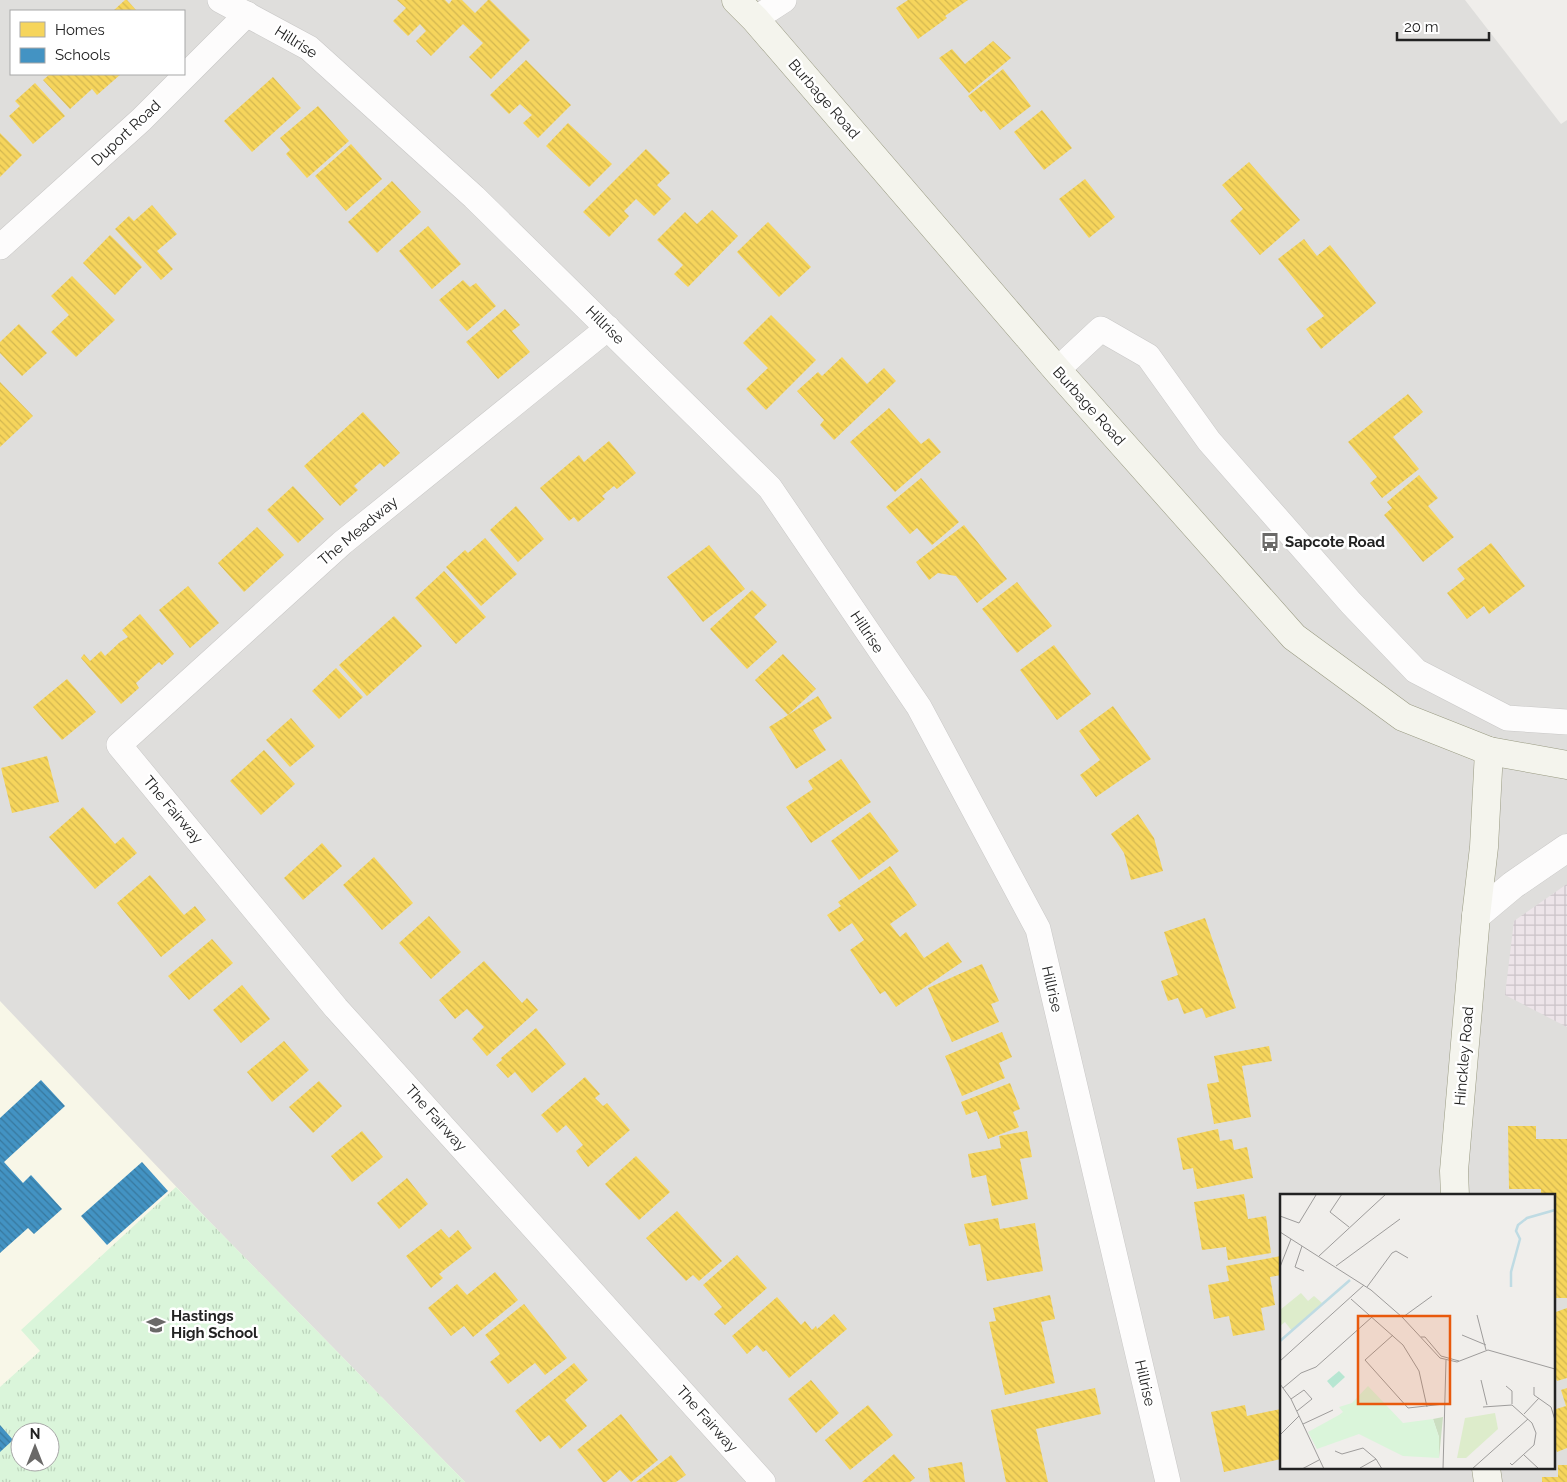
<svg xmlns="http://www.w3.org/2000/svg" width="1567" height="1482" font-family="Raleway,sans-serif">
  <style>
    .residential { fill: #dfdedc; fill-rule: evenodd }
    .industrial { fill: url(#industrial-grid) }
    .education { fill: #f8f7e8; fill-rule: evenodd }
    .park { fill: url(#park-tufts); fill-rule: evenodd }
    .homes { fill: url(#homes-back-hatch) }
    .schools { fill: url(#schools-back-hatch) }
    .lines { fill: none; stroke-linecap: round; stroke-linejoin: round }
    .minor-casing { stroke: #c9c8c7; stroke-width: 26 }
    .tertiary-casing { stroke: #c9c8c7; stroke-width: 29 }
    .secondary-casing { stroke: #999a82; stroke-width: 29 }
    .minor { stroke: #fdfcfc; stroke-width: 25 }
    .tertiary { stroke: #fdfcfc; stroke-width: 28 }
    .secondary { stroke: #f4f4ed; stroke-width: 28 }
    .labels { text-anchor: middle; stroke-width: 5; stroke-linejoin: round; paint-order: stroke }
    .street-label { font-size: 15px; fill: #222; stroke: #fff }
    .poi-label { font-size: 15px; font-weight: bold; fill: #222; stroke: #fff; text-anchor: start }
    .inset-river { fill: none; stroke: #bfdbe3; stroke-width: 2.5 }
    .inset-road { fill: none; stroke: #9e9c9b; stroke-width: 1 }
    .view { fill: #e8590c; fill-opacity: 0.15; stroke: #e8590c; stroke-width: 2.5 }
    .inset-edge { fill: none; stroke: #222; stroke-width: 2.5 }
  </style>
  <defs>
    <pattern id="industrial-grid" width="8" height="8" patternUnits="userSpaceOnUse" patternTransform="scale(1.25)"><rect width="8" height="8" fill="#ede4e9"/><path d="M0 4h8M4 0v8" fill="none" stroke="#cbc3c8"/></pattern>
    <pattern id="park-tufts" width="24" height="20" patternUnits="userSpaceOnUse" patternTransform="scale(1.25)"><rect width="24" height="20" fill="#daf5da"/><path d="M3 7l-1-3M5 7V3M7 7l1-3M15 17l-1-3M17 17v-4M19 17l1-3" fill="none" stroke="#bbd2bb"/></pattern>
    <pattern id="homes-back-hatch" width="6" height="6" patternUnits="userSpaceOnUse" patternTransform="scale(1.25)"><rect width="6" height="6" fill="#f6d55c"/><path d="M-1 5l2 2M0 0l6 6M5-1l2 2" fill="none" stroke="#d3b750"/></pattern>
    <pattern id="schools-back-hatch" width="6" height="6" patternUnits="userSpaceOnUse" patternTransform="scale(1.25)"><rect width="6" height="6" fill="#4393c3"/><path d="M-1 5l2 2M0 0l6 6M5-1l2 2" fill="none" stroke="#38789e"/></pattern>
  </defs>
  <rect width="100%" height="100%" fill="#f0eeeb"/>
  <path class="residential" d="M0,0H1465L1561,124L1567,120V1482H0ZM11,11H184V74H11ZM1281,1196H1553V1468H1281ZM20,1432H50V1462H20Z"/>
  <path class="industrial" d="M1567,884V1027L1505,995L1514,921Z"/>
  <path class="education" d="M0,1001L206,1218L465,1482H0ZM20,1432H50V1462H20Z"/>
  <path class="park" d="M176,1187L206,1218L465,1482H0V1387L40,1351L21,1330ZM20,1432H50V1462H20Z"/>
  <g class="homes">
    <path d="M125,0H127L137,11H113Z"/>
    <path d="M397,0H445L449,4L452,0H462L475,13L488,0H490L530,40L491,79L469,57L483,43L463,24L431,56L416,41L426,31L420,24L408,36L393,21L406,8Z"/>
    <path d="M908,0H968L945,16L947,18L918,39L896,8Z"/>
    <path d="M993,41L1011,58L969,93L939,58L952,49L965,64Z"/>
    <path d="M526,60L571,105L538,138L523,123L532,115L520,104L509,114L490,95Z"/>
    <path d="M1003,69L1031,106L1000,130L984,110L981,112L968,96Z"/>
    <path d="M50,74H121L97,95L92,89L70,109L43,80Z"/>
    <path d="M273,77L301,108L252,152L224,121Z"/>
    <path d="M35,83L65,116L33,144L9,116L20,106L15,101Z"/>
    <path d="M318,106L349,141L307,178L286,154L290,150L280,138Z"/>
    <path d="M1042,110L1072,148L1044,170L1014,132Z"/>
    <path d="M568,123L612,164L589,187L546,146Z"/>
    <path d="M0,133L22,155L0,177Z"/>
    <path d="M351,144L382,179L346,211L315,176Z"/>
    <path d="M646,149L670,173L657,185L671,199L654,216L636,199L624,211L629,216L609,237L583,212Z"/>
    <path d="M1249,162L1300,220L1260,255L1230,221L1243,209L1222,185Z"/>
    <path d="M1085,179L1115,217L1089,238L1059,199Z"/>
    <path d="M392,181L421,212L377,253L348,222Z"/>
    <path d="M152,205L177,234L157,251L173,269L161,280L115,229L129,216L134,221Z"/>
    <path d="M712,210L738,236L688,287L674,274L683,265L657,240L685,212L697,224Z"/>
    <path d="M768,222L811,267L779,297L737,252Z"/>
    <path d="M428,226L461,264L432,289L399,251Z"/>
    <path d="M110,235L142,267L115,295L83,263Z"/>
    <path d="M1304,239L1317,256L1330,245L1376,303L1321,349L1306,329L1324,316L1278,259Z"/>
    <path d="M72,276L115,320L76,357L51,332L69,315L51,296Z"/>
    <path d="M463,280L470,287L476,283L496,306L467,331L439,300Z"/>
    <path d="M505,309L520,325L512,331L530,352L498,379L466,342Z"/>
    <path d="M771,315L816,360L766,410L746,389L768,368L743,343Z"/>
    <path d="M19,324L47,353L22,376L0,353V342Z"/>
    <path d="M842,357L867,384L884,368L896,381L834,440L820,425L824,420L797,391L818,372L822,376Z"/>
    <path d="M0,382L33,416L0,447Z"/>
    <path d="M1408,394L1423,412L1393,437L1419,469L1382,498L1370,483L1377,477L1348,442Z"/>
    <path d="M889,408L921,444L929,438L941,452L895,492L850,442Z"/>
    <path d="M363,412L400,453L384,467L380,463L354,486L358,490L340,506L304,466Z"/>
    <path d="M609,441L636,473L617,489L614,486L602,496L605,499L578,522L574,517L569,521L540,488L579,455L584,462Z"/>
    <path d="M1419,475L1438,498L1428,506L1454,537L1423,562L1384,515L1392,508L1387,502Z"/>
    <path d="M921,478L959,522L932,545L917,528L910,534L886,507Z"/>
    <path d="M293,486L324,519L298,543L267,510Z"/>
    <path d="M516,506L544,539L518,562L490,530Z"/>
    <path d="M964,525L1007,579L977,603L956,576L938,573L929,580L916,562Z"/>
    <path d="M257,527L284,555L244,592L218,563Z"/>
    <path d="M485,538L517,574L481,606L446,567L465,550L468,553Z"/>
    <path d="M1491,543L1525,586L1489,614L1484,606L1467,619L1447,593L1465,579L1457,569Z"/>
    <path d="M709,545L745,589L703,622L667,577Z"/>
    <path d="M444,571L486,617L456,644L415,598Z"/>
    <path d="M1017,582L1052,626L1017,653L982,609Z"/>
    <path d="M188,586L219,623L190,648L159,610Z"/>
    <path d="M752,590L767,605L754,617L777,642L747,669L710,629Z"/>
    <path d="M140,614L174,654L162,665L159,662L136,683L139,688L121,704L81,658L84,654L90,661L101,651L105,656L120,642L128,637L122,630Z"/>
    <path d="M394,616L422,646L367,696L339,665Z"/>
    <path d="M1054,645L1091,694L1057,720L1020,670Z"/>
    <path d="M783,654L816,689L788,715L755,680Z"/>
    <path d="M336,668L363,697L339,719L312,691Z"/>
    <path d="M67,679L96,712L62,740L33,707Z"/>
    <path d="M818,696L832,718L813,730L826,750L796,769L769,727Z"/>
    <path d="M1113,706L1151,759L1096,797L1080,775L1100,760L1079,731Z"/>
    <path d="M291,718L315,746L290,767L266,740Z"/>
    <path d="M264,750L295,784L261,815L230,781Z"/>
    <path d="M47,756L59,802L12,813L1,768Z"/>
    <path d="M841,759L871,802L811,843L786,807L813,789L808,781Z"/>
    <path d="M83,807L115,844L123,837L137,853L95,889L49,837Z"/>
    <path d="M870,812L899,851L859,880L831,841Z"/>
    <path d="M1138,814L1154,838L1163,871L1131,880L1124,853L1111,834Z"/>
    <path d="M322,843L342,866L303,900L284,878Z"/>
    <path d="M374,857L413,903L382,930L343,885Z"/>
    <path d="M890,866L917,905L890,924L900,937L906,932L924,958L948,942L962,962L896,1007L885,991L880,994L850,950L864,940L852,923L839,932L827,915L841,906L838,902Z"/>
    <path d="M150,875L184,915L195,906L206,920L161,957L117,903Z"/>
    <path d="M429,916L461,952L431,979L399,943Z"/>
    <path d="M1205,918L1236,1008L1206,1018L1202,1008L1184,1014L1178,998L1168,1001L1161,981L1178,975L1164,932Z"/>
    <path d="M212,939L233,963L189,1000L168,976Z"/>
    <path d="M484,961L522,1003L527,998L538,1010L487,1056L472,1039L484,1027L467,1009L455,1019L439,1000Z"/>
    <path d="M982,964L999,1001L991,1004L999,1022L952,1042L928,988Z"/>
    <path d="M242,985L270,1019L241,1043L213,1010Z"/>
    <path d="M536,1028L566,1064L532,1093L515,1072L508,1078L496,1065L502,1060L501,1058Z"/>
    <path d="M1002,1032L1012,1057L999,1063L1005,1078L962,1096L945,1056Z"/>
    <path d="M284,1041L309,1070L272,1102L247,1072Z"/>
    <path d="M1269,1046L1272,1061L1242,1066L1251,1117L1214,1124L1207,1084L1219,1082L1214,1056Z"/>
    <path d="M585,1077L600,1094L595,1098L603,1106L607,1103L630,1130L588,1167L576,1151L583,1145L566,1125L557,1133L541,1115Z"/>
    <path d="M319,1081L342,1106L313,1133L289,1107Z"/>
    <path d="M1010,1083L1020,1109L1013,1112L1019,1127L988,1139L977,1111L966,1115L961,1102Z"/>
    <path d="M1508,1126H1536V1139H1567V1298H1553V1196H1541V1189H1509Z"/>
    <path d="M1218,1129L1220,1141L1232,1139L1234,1150L1247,1147L1253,1178L1197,1189L1193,1168L1183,1170L1177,1138Z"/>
    <path d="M362,1131L383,1157L352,1182L331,1156Z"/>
    <path d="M1027,1131L1032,1157L1020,1159L1028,1199L992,1206L986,1175L972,1178L968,1154L1001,1148L999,1136Z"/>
    <path d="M636,1156L670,1192L639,1220L605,1184Z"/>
    <path d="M407,1178L428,1204L399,1229L377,1203Z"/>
    <path d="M1244,1194L1248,1219L1266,1216L1271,1253L1228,1260L1226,1247L1202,1250L1194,1202Z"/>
    <path d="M677,1211L722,1261L699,1281L693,1275L686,1281L646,1238Z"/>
    <path d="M998,1218L1000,1229L1035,1223L1043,1271L987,1281L980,1244L969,1246L964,1224Z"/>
    <path d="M441,1229L449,1238L458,1230L472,1248L439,1274L443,1278L431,1288L406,1256Z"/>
    <path d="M737,1255L767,1288L725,1325L714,1314L722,1307L703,1285Z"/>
    <path d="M1281,1256V1275L1270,1277L1275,1305L1261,1308L1265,1330L1233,1336L1229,1316L1214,1319L1208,1285L1229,1281L1226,1266Z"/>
    <path d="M495,1272L518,1300L473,1337L464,1326L451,1336L428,1308L457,1284L467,1295Z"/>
    <path d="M1050,1295L1055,1319L1041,1322L1055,1383L1005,1395L989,1322L996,1321L993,1308Z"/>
    <path d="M777,1297L801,1325L805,1321L812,1330L816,1326L817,1329L834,1314L847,1329L789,1378L766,1350L763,1352L757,1345L747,1354L732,1336Z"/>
    <path d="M524,1304L567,1358L545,1375L535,1363L508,1384L490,1362L500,1354L485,1335Z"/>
    <path d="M1567,1308V1378L1557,1381L1553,1371V1313Z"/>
    <path d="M574,1363L588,1380L565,1400L587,1426L560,1449L549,1435L540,1442L515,1411Z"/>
    <path d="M811,1380L839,1413L816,1433L788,1399Z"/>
    <path d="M1095,1388L1101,1414L1036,1429L1048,1482H1006L991,1410Z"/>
    <path d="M1567,1388V1448L1557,1452L1553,1442V1410L1566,1406L1561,1390Z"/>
    <path d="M868,1405L893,1435L850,1470L825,1440Z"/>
    <path d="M1245,1405L1247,1416L1281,1409V1459L1224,1472L1211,1412Z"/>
    <path d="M621,1414L658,1460L631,1482L620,1470L606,1482H603L577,1450Z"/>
    <path d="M894,1454L915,1478L910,1482H862Z"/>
    <path d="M671,1455L686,1475L676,1482H636Z"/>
    <path d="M962,1462L965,1482H930L928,1468Z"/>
    <path d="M1558,1465H1567V1482H1542V1477H1558Z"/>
  </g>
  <g class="schools">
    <path d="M41,1080L65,1106L4,1162L23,1183L31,1175L62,1209L34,1234L28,1228L0,1253V1118Z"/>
    <path d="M142,1162L168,1191L107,1245L81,1216Z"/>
    <path d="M0,1425L13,1440L0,1452Z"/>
  </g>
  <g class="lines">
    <g class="minor-casing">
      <g id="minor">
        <path d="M220,0L309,48L474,197L770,488L919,707L1038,929L1168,1482"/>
        <path d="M755,19L784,0"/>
        <path d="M0,247L141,120L247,14"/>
        <path d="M608,328L342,543L119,745L336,1008L763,1482"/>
        <path d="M1057,370L1101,329L1148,356L1209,441L1351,603L1416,671L1507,718L1567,722"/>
      </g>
    </g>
    <g class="tertiary-casing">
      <path id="tertiary" d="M1476,916L1513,885L1567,848"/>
    </g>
    <g class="secondary-casing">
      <g id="secondary">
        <path d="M736,0L755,19L1057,370L1294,637L1403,717L1489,751L1567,765"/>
        <path d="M1455,1196L1454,1171L1476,916L1484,847L1489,751"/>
        <path d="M1486,1468L1488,1482"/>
      </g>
    </g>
    <use href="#minor" class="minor"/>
    <use href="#tertiary" class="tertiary"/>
    <use href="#secondary" class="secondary"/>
  </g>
  <defs>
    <g id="bus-bare" transform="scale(1.5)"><path d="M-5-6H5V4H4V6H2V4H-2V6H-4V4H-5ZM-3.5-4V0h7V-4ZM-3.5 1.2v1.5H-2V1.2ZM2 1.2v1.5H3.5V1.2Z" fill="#6a6968" stroke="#fff" stroke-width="2.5" paint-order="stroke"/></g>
    <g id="school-bare" transform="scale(1.5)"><path d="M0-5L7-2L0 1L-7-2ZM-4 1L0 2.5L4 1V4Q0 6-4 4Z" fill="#6a6968" stroke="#fff" stroke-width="2.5" paint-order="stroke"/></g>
  </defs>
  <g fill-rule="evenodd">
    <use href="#bus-bare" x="1270" y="542"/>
    <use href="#school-bare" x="156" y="1325"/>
  </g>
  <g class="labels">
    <g class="street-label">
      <text transform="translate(296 42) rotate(32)" y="5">Hillrise</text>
      <text transform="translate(824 99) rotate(49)" y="5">Burbage Road</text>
      <text transform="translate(126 133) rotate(-43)" y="5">Duport Road</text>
      <text transform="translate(605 325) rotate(45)" y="5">Hillrise</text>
      <text transform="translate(1089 406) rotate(48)" y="5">Burbage Road</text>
      <text transform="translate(358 531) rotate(-40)" y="5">The Meadway</text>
      <text transform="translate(867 632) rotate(56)" y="5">Hillrise</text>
      <text transform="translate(173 810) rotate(50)" y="5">The Fairway</text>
      <text transform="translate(1052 989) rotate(77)" y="5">Hillrise</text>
      <text transform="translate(1464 1056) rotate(-85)" y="5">Hinckley Road</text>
      <text transform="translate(436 1118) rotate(48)" y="5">The Fairway</text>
      <text transform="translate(1145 1383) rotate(77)" y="5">Hillrise</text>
      <text transform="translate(707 1419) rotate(48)" y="5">The Fairway</text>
    </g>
    <g class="poi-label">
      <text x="1285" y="547">Sapcote Road</text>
      <text x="171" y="1321">Hastings<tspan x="171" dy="17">High School</tspan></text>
    </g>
  </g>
  <g transform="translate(1280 1194)">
    <rect width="275" height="275" fill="#f0eeeb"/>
    <path d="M163,223L159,264V243L153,225Z" fill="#cbdec1"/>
    <path d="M88,192L123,229L153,225L159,243V264L123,262L79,240L37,255L28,238L59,221L63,218L59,213L72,209Z" fill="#daf5da"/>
    <path d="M21,99L28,107L34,102L42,109L12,137L5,128L0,132V116ZM215,219L218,235L186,264H177L185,224Z" fill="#ddeccb"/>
    <path d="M59,177L65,183L53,194L47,187Z" fill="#b7e6d2"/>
    <path class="inset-river" d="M231,93V78L240,45L236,37L238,31L247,24L275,16M0,147L70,86"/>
    <path class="inset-road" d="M62,0L50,18L69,33M0,22L19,29L36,1M0,38L91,96L122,123L160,164L177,168L208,156L275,175M22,52L15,73L24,77M39,62L106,0M56,72L120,25M0,73L11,45M87,93L112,59L116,57L128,64M71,105L123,151L139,177L147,213M197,121L206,156M123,123L152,102M113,141L85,166L128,214L164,210M182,141L206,151M141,143H145L161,162L179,167M0,167L84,91M201,186L207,211M0,190L11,205L44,275M226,192L232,197V210M254,193V201L271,213L275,226M3,194L21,179L36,173L92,123M11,205L24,196L32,205L17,217M203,213L232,211M244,220L259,204M23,230L53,216M0,241L19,222M55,257L62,260L83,254L96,265L102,275M244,261L259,275M230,269L232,271L254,251L256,239L252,229L232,211M80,274L96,265M22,275L39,266M163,275L166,166M192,275L248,225"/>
    <path class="view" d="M78,122H170V210H78Z"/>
    <rect width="275" height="275" class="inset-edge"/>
  </g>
  <rect x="10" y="10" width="175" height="65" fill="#ffffff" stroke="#a7a7a7"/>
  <rect x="20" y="22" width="25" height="15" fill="#f6d55c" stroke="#a7a7a7"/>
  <text x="55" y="35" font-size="15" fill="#222222">Homes</text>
  <rect x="20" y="48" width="25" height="15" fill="#4393c3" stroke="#a7a7a7"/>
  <text x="55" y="60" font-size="15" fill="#222222">Schools</text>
  <g transform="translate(35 1447)"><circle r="24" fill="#ffffff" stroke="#a7a7a7"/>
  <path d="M0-4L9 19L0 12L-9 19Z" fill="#6a6968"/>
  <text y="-8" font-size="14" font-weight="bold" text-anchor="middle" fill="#222222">N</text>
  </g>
  <path d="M1397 32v8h92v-8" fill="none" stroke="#222222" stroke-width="2.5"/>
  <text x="1404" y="32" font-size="15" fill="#222222" stroke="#ffffff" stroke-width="4" paint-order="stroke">20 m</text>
</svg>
